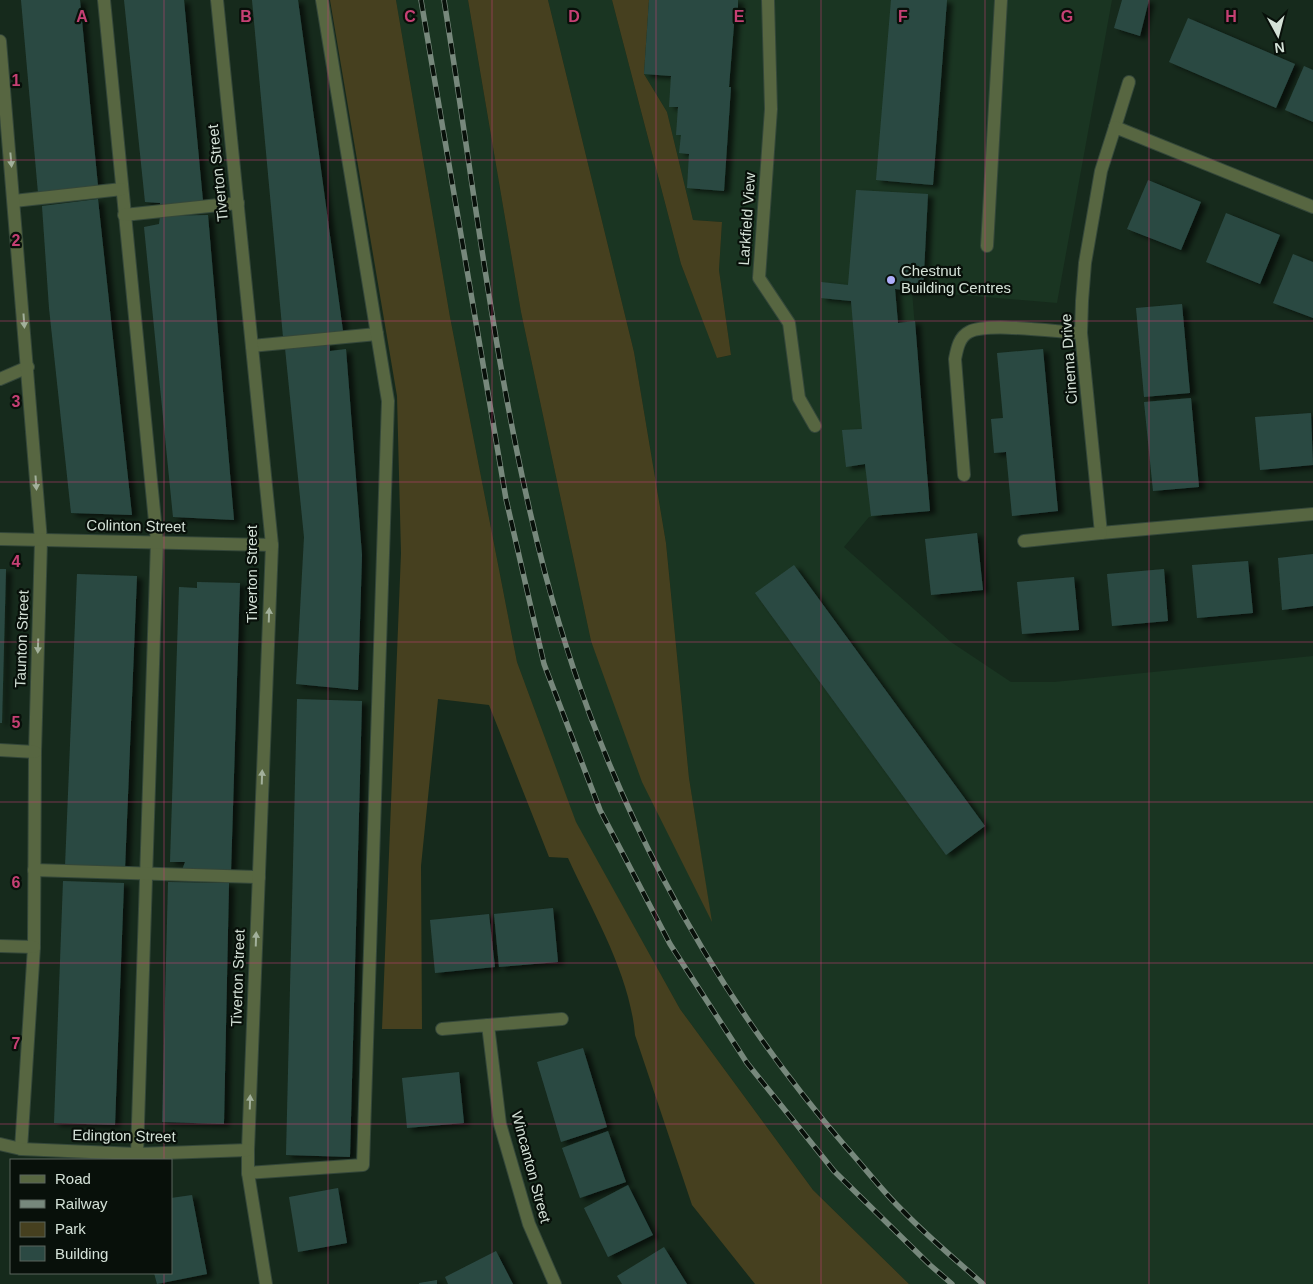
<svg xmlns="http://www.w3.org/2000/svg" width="1313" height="1284" font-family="Helvetica,sans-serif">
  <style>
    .built { fill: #1a3522 }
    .green { fill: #46401f }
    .building { fill: #2b4943; filter: url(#shadow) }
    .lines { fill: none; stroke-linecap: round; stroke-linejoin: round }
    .lane-casing { stroke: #34473a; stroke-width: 14 }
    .street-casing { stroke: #34473a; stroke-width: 14 }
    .lane { stroke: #576641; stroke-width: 12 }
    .street { stroke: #576641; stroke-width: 12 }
    .rail-casing { stroke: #77887c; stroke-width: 5.5 }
    .rail { stroke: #08100a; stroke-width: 4; stroke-dasharray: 11; stroke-linecap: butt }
    .oneway { fill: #a2b09b }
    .grid { fill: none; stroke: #c64074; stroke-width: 1; stroke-opacity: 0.55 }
    .poi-dot { fill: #aeaefb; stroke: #08100a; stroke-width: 2 }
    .labels { text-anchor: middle; stroke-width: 4.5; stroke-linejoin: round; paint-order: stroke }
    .street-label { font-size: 15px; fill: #d4e1d7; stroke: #08100a }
    .poi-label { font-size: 15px; fill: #d4e1d7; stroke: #08100a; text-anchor: start }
    .grid-label { font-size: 16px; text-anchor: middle; font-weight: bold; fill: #c64074; stroke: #08100a; stroke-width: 4.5; stroke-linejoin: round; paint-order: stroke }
  </style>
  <defs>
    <filter id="shadow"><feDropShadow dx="5.5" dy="3" stdDeviation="2.5" flood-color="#0009"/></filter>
  </defs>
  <rect width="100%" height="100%" fill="#162a1c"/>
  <path class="built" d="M396,0H468L521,312L591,641L711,919L689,778L666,543L634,352L548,0H612L681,264L718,358L731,355L719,270L722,222L693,220L667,112L644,74L649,0H1112L1057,303L912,291L930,511L869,517L844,547L951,642L1011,682H1054L1313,656V1284H909L813,1190L680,1009L576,823L517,662L450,317Z"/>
  <g class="green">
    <path d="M330,0H396L450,317L517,662L576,822L680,1009L813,1190L909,1284H755L692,1205L635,1035C630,974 593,913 568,858L549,857L489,705L438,699L421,866L422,1029H382L401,553L397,396Z"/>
    <path d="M468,0H548L634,352L666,543L689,778L712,922L642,782L591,641L521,312Z"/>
    <path d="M612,0H649L644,74L667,112L693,220L722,222L719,270L731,355L717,358L681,264Z"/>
  </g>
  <g class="building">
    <path d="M21,0H80L98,186L38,193Z"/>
    <path d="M124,0H184L203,201L160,208V203L145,202Z"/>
    <path d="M252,0H298L343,331L283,337Z"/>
    <path d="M649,0H738V11L735,12L729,87H731L724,191L687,188L689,154L679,153L681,135H676L678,107H669L671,76L644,74Z"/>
    <path d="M891,0H947L933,185L876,180Z"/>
    <path d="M1122,0H1149L1140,36L1114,28Z"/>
    <path d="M1188,18L1295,64L1276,108L1169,62Z"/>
    <path d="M1304,66L1313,70V122L1285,110Z"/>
    <path d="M1148,180L1201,202L1181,250L1127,229Z"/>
    <path d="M856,190L928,194L923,292L895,289L898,323L915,321L930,511L871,516L865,464L846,467L842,430L862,429L851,301L821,298V282L848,285Z"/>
    <path d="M98,199L132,515L71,513L49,308L42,206Z"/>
    <path d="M1226,213L1280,235L1260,284L1206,262Z"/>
    <path d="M208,215L234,520L173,517L144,227L159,224L160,216Z"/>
    <path d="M1293,254L1313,262V318L1273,303Z"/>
    <path d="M1182,304L1190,393L1144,397L1136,308Z"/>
    <path d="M330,343V351L346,349L362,555L358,690L296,684L304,537L285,348Z"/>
    <path d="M1043,349L1058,511L1012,516L1006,452L994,453L991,419L1003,418L997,353Z"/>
    <path d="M1191,398L1199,487L1153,491L1144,402Z"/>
    <path d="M1311,413L1313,465L1260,470L1255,417Z"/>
    <path d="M977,533L983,590L931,595L925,539Z"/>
    <path d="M1313,554V606L1282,610L1278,558Z"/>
    <path d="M1248,561L1253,613L1197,618L1192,565Z"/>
    <path d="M794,565L985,826L946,855L755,593Z"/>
    <path d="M0,569H6L2,723H0Z"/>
    <path d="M1164,569L1168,621L1112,626L1107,574Z"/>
    <path d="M77,574L137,576L125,869L65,867Z"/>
    <path d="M1074,577L1079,630L1022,634L1017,582Z"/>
    <path d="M197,582L240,583L231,872L182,870L185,862H170L179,587L197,588Z"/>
    <path d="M297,699L362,701L350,1157L286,1155Z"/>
    <path d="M63,881L124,883L115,1125L54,1123Z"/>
    <path d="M168,882L229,883L224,1124L162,1122Z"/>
    <path d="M553,908L558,962L499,967L494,914Z"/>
    <path d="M489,914L495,967L435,973L430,920Z"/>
    <path d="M583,1048L607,1127L561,1142L537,1062Z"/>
    <path d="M459,1072L464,1123L407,1128L402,1078Z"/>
    <path d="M608,1131L626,1182L580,1198L562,1148Z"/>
    <path d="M628,1185L653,1235L608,1257L584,1208Z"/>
    <path d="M338,1188L347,1243L298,1252L289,1197Z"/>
    <path d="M192,1195L207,1274L157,1284L154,1273H171V1198Z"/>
    <path d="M664,1247L687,1284H622L617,1276Z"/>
    <path d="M496,1251L513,1284H448L445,1277Z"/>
    <path d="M437,1280V1284H419V1283Z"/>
  </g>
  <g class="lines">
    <g class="lane-casing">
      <g id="lane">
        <path d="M104,0L157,542L137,1154"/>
        <path d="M768,0L771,109L759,278L789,323L799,398L815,426"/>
        <path d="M14,201L122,189"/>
        <path d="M124,215L238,203"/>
        <path d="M987,246L1001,0"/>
        <path d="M252,346L377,334"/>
        <path d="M0,379L28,367"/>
        <path d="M34,870L259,877"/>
        <path d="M248,1173L363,1165L388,401L322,0"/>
      </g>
    </g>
    <g class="street-casing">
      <g id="street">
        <path d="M217,0L272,545L248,1150V1173L266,1284"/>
        <path d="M0,41L41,541L35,752L34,947L21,1149"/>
        <path d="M1115,127L1129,82"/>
        <path d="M1313,207L1115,127L1101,171L1085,263L1082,301L1081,333L1101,533L1313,514"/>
        <path d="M964,475L955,359C957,349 959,337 969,332C988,322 1057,332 1081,333"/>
        <path d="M0,539L272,545"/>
        <path d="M1024,541L1101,533"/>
        <path d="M0,750L35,752"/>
        <path d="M0,946L34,947"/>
        <path d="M488,1025L562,1019"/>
        <path d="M442,1029L488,1025L500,1124L529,1224L555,1284"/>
        <path d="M0,1144L21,1149L137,1154L248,1150"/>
      </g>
    </g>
    <use href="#lane" class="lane"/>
    <use href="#street" class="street"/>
    <g class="rail-casing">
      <g id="rail">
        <path d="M421,0L506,499L544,664L600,810L670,944L747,1063L834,1171L930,1265L952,1284"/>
        <path d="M444,0C475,191 496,386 545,573C600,784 703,982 846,1147C865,1168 883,1192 903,1211C928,1237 956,1260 983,1284"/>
      </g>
    </g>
    <use href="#rail" class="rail"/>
  </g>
  <defs><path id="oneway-solid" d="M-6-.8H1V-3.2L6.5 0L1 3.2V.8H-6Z" transform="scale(1.25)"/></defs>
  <g class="oneway">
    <use href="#oneway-solid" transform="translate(11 160) rotate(85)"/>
    <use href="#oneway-solid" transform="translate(24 321) rotate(86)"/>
    <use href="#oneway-solid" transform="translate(36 483) rotate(86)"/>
    <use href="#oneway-solid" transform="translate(269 615) rotate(-88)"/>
    <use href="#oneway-solid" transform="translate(38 646) rotate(92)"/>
    <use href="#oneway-solid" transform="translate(262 777) rotate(-88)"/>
    <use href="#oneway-solid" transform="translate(256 939) rotate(-88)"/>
    <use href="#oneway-solid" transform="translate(250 1102) rotate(-88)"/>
  </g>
  <path class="grid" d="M164,0V1160M328,0V1284M492,0V1284M656,0V1284M821,0V1284M985,0V1284M1149,0V1284M0,160H1313M0,321H1313M0,482H1313M0,642H1313M0,802H1313M0,963H1313M0,1124H1313M164,1273V1284"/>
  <circle class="poi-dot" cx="891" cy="280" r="5"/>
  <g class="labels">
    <g class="street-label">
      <text transform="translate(218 173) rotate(-96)" y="5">Tiverton Street</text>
      <text transform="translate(747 219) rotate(-86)" y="5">Larkfield View</text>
      <text transform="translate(1069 359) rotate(-94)" y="5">Cinema Drive</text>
      <text transform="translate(136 526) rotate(1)" y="5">Colinton Street</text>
      <text transform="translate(252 574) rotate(-90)" y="5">Tiverton Street</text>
      <text transform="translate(22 639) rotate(-88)" y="5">Taunton Street</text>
      <text transform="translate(238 978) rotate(-88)" y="5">Tiverton Street</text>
      <text transform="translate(124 1136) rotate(1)" y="5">Edington Street</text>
      <text transform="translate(531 1167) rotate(75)" y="5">Wincanton Street</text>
    </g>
    <g class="poi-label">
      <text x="901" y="276">Chestnut<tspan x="901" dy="17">Building Centres</tspan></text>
    </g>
  </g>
  <g class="grid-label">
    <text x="82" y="22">A</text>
    <text x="246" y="22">B</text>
    <text x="410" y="22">C</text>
    <text x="574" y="22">D</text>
    <text x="739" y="22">E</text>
    <text x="903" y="22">F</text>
    <text x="1067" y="22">G</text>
    <text x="1231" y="22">H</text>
    <text x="16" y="86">1</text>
    <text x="16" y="246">2</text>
    <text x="16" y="407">3</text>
    <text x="16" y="567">4</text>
    <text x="16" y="728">5</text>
    <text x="16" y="888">6</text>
    <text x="16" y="1049">7</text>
  </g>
  <rect x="10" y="1159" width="162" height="115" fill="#08100a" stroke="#5a645c"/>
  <rect x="20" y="1175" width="25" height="8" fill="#576641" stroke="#5a645c"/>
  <text x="55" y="1184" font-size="15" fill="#d4e1d7">Road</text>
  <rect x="20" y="1200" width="25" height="8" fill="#77887c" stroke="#5a645c"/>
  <text x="55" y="1209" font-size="15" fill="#d4e1d7">Railway</text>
  <rect x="20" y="1222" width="25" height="15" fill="#46401f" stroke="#5a645c"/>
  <text x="55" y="1234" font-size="15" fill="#d4e1d7">Park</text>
  <rect x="20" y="1246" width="25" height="15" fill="#2b4943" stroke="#5a645c"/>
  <text x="55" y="1259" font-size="15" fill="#d4e1d7">Building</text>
  <g transform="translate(1278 35) rotate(173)" stroke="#08100a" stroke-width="4" paint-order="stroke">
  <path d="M0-4L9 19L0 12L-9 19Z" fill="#d4e1d7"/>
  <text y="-8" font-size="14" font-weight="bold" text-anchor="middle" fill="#d4e1d7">N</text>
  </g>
</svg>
